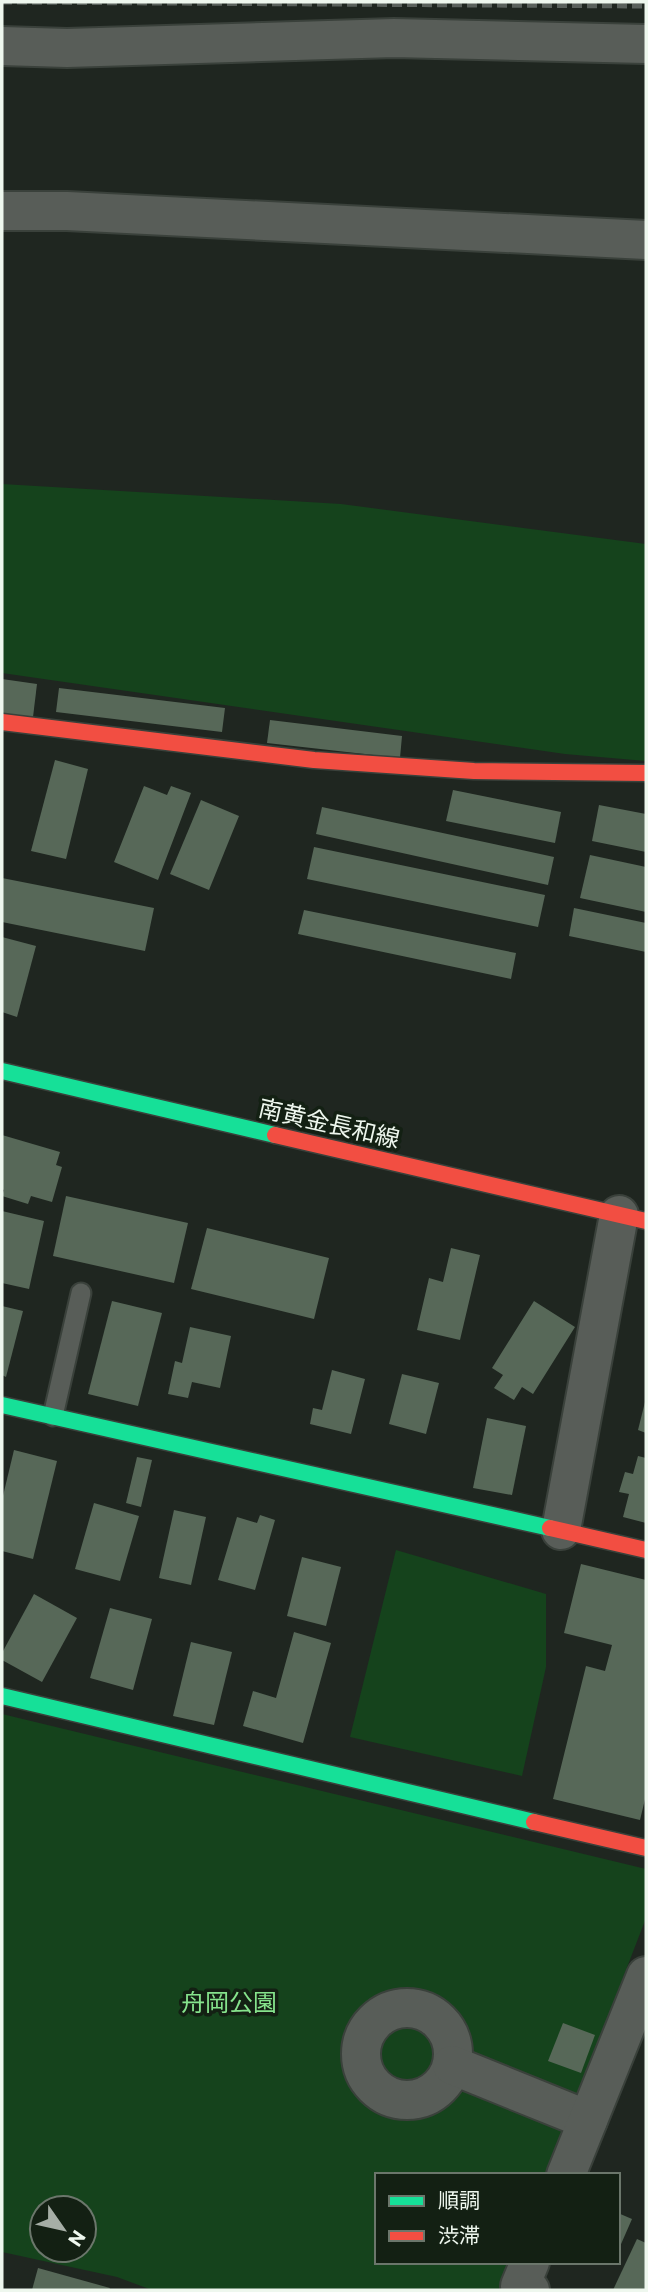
<svg xmlns="http://www.w3.org/2000/svg" width="648" height="2292" font-family="Commissioner,'Noto Sans JP',sans-serif">
  <style>
    .green { fill: #15431c; fill-rule: evenodd }
    .building { fill: #576858 }
    .lines { fill: none; stroke-linecap: round; stroke-linejoin: round }
    .lane-casing { stroke: #3a413b; stroke-width: 23 }
    .street-casing { stroke: #3a413b; stroke-width: 42 }
    .fast-casing { stroke: #3a413b; stroke-width: 19 }
    .jam-casing { stroke: #3a413b; stroke-width: 19 }
    .lane { stroke: #585d58; stroke-width: 19 }
    .street { stroke: #585d58; stroke-width: 38 }
    .fast { stroke: #16e098; stroke-width: 16 }
    .jam { stroke: #f24e42; stroke-width: 16 }
    .rail { stroke: #5a615c; stroke-width: 5; stroke-dasharray: 10 5; stroke-linecap: butt }
    .labels { text-anchor: middle; stroke-width: 7; stroke-linejoin: round; paint-order: stroke }
    .street-label { font-size: 24px; fill: #eef7ee; stroke: #132013 }
    .park-label { font-size: 24px; fill: #86e38c; stroke: #132013 }
  </style>
  <rect width="100%" height="100%" fill="#1f2620"/>
  <g class="green">
    <path d="M2,484L341,504L646,544V761L565,754L2,673Z"/>
    <path d="M396,1550L546,1594V1667L522,1776L350,1737Z"/>
    <path d="M2,1714L646,1869V1918L547,2175H377V2262H513L501,2290H152L117,2277L2,2252ZM42,2208H84V2250H42Z"/>
  </g>
  <g class="building">
    <path d="M2,679L37,684L33,717L2,713Z"/>
    <path d="M59,688L225,708L222,732L56,712Z"/>
    <path d="M270,720L402,736L400,758L267,743Z"/>
    <path d="M55,760L88,769L66,859L31,851Z"/>
    <path d="M144,786L167,795L171,786L191,793L158,880L114,862Z"/>
    <path d="M453,790L561,812L555,843L446,821Z"/>
    <path d="M201,800L239,816L209,890L170,874Z"/>
    <path d="M599,805L646,814V852L592,841Z"/>
    <path d="M322,807L554,857L548,885L316,834Z"/>
    <path d="M314,847L545,895L538,927L307,879Z"/>
    <path d="M590,855L646,867V912L580,898Z"/>
    <path d="M2,878L154,908L145,951L2,922Z"/>
    <path d="M574,908L646,923V952L569,936Z"/>
    <path d="M304,910L516,953L511,979L298,934Z"/>
    <path d="M2,937L36,946L17,1017L2,1012Z"/>
    <path d="M2,1135L60,1152L56,1165L62,1167L52,1202L31,1196L28,1204L2,1196L4,1190L2,1189Z"/>
    <path d="M66,1196L188,1223L174,1283L53,1256Z"/>
    <path d="M2,1211L44,1221L29,1289L2,1283Z"/>
    <path d="M207,1228L329,1258L314,1319L191,1289Z"/>
    <path d="M451,1248L480,1255L460,1340L417,1330L429,1278L443,1282Z"/>
    <path d="M112,1301L162,1313L138,1406L88,1394Z"/>
    <path d="M534,1301L575,1327L533,1394L522,1387L514,1400L494,1388L503,1375L492,1368Z"/>
    <path d="M2,1306L23,1311L6,1377L2,1375Z"/>
    <path d="M190,1327L231,1336L220,1388L192,1382L188,1398L168,1394L175,1361L182,1363Z"/>
    <path d="M332,1370L365,1379L351,1434L310,1424L313,1408L322,1410Z"/>
    <path d="M402,1374L439,1383L426,1434L389,1424Z"/>
    <path d="M645,1402H646V1433L638,1430Z"/>
    <path d="M487,1418L526,1426L512,1495L473,1488Z"/>
    <path d="M14,1450L57,1461L33,1559L2,1551V1500Z"/>
    <path d="M638,1456L646,1458V1523L623,1517L629,1494L619,1492L625,1472L633,1474Z"/>
    <path d="M137,1457L152,1460L141,1507L126,1503Z"/>
    <path d="M94,1503L139,1516L120,1581L75,1569Z"/>
    <path d="M174,1510L206,1517L191,1585L159,1578Z"/>
    <path d="M260,1515L275,1520L255,1590L218,1580L237,1517L257,1523Z"/>
    <path d="M302,1557L341,1567L326,1626L287,1616Z"/>
    <path d="M581,1564L646,1580V1795L640,1820L553,1799L586,1666L605,1671L612,1645L564,1633Z"/>
    <path d="M34,1594L77,1618L42,1682L2,1660V1653Z"/>
    <path d="M110,1608L152,1619L133,1690L90,1678Z"/>
    <path d="M294,1632L331,1643L303,1743L243,1726L253,1691L276,1698Z"/>
    <path d="M191,1642L232,1652L214,1725L173,1716Z"/>
    <path d="M563,2023L595,2035L581,2073L548,2061Z"/>
    <path d="M618,2213L632,2219L618,2251Z"/>
    <path d="M637,2239L646,2243V2290H613Z"/>
    <path d="M38,2268L110,2288L109,2290H32Z"/>
  </g>
  <g class="lines">
    <g class="lane-casing">
      <path id="lane" d="M53,1416L81,1293"/>
    </g>
    <g class="street-casing">
      <g id="street">
        <path d="M2,46L67,48L394,38L646,44"/>
        <path d="M2,211H67L646,240"/>
        <path d="M561,1530L619,1215"/>
        <circle cx="407" cy="2054" r="46"/>
        <path d="M452,2065L588,2120"/>
        <path d="M566,2175L646,1976"/>
        <path d="M530,2262L520,2286L530,2290"/>
      </g>
    </g>
    <g class="fast-casing">
      <g id="fast">
        <path d="M2,1071L275,1135"/>
        <path d="M2,1405L550,1528"/>
        <path d="M2,1696L534,1822"/>
      </g>
    </g>
    <g class="jam-casing">
      <g id="jam">
        <path d="M2,722L314,760L474,771L646,773"/>
        <path d="M275,1135L646,1221"/>
        <path d="M550,1528L646,1550"/>
        <path d="M534,1822L646,1848"/>
      </g>
    </g>
    <use href="#lane" class="lane"/>
    <use href="#street" class="street"/>
    <use href="#fast" class="fast"/>
    <use href="#jam" class="jam"/>
    <path class="rail" d="M2,2L646,6"/>
  </g>
  <g class="labels">
    <g class="street-label">
      <text transform="translate(329 1124) rotate(13)" y="8">南黄金長和線</text>
    </g>
    <g class="park-label">
      <text x="229" y="2011">舟岡公園</text>
    </g>
  </g>
  <rect width="648" height="2292" fill="none" stroke="#eef7ee" stroke-width="7"/>
  <rect x="375" y="2173" width="245" height="91" fill="#132013" stroke="#6b766b" stroke-width="2"/>
  <rect x="389" y="2196" width="35" height="10" fill="#16e098" stroke="#6b766b" stroke-width="2"/>
  <text x="438" y="2208" font-size="21" fill="#eef7ee">順調</text>
  <rect x="389" y="2231" width="35" height="10" fill="#f24e42" stroke="#6b766b" stroke-width="2"/>
  <text x="438" y="2243" font-size="21" fill="#eef7ee">渋滞</text>
  <g transform="translate(63 2229) rotate(124)"><circle r="33" fill="#132013" stroke="#6b766b" stroke-width="2"/>
  <path d="M0-5L12 26L0 18L-12 26Z" fill="#a6aea6"/>
  <text y="-10" font-size="19" font-weight="bold" text-anchor="middle" fill="#eef7ee">N</text>
  </g>
</svg>
